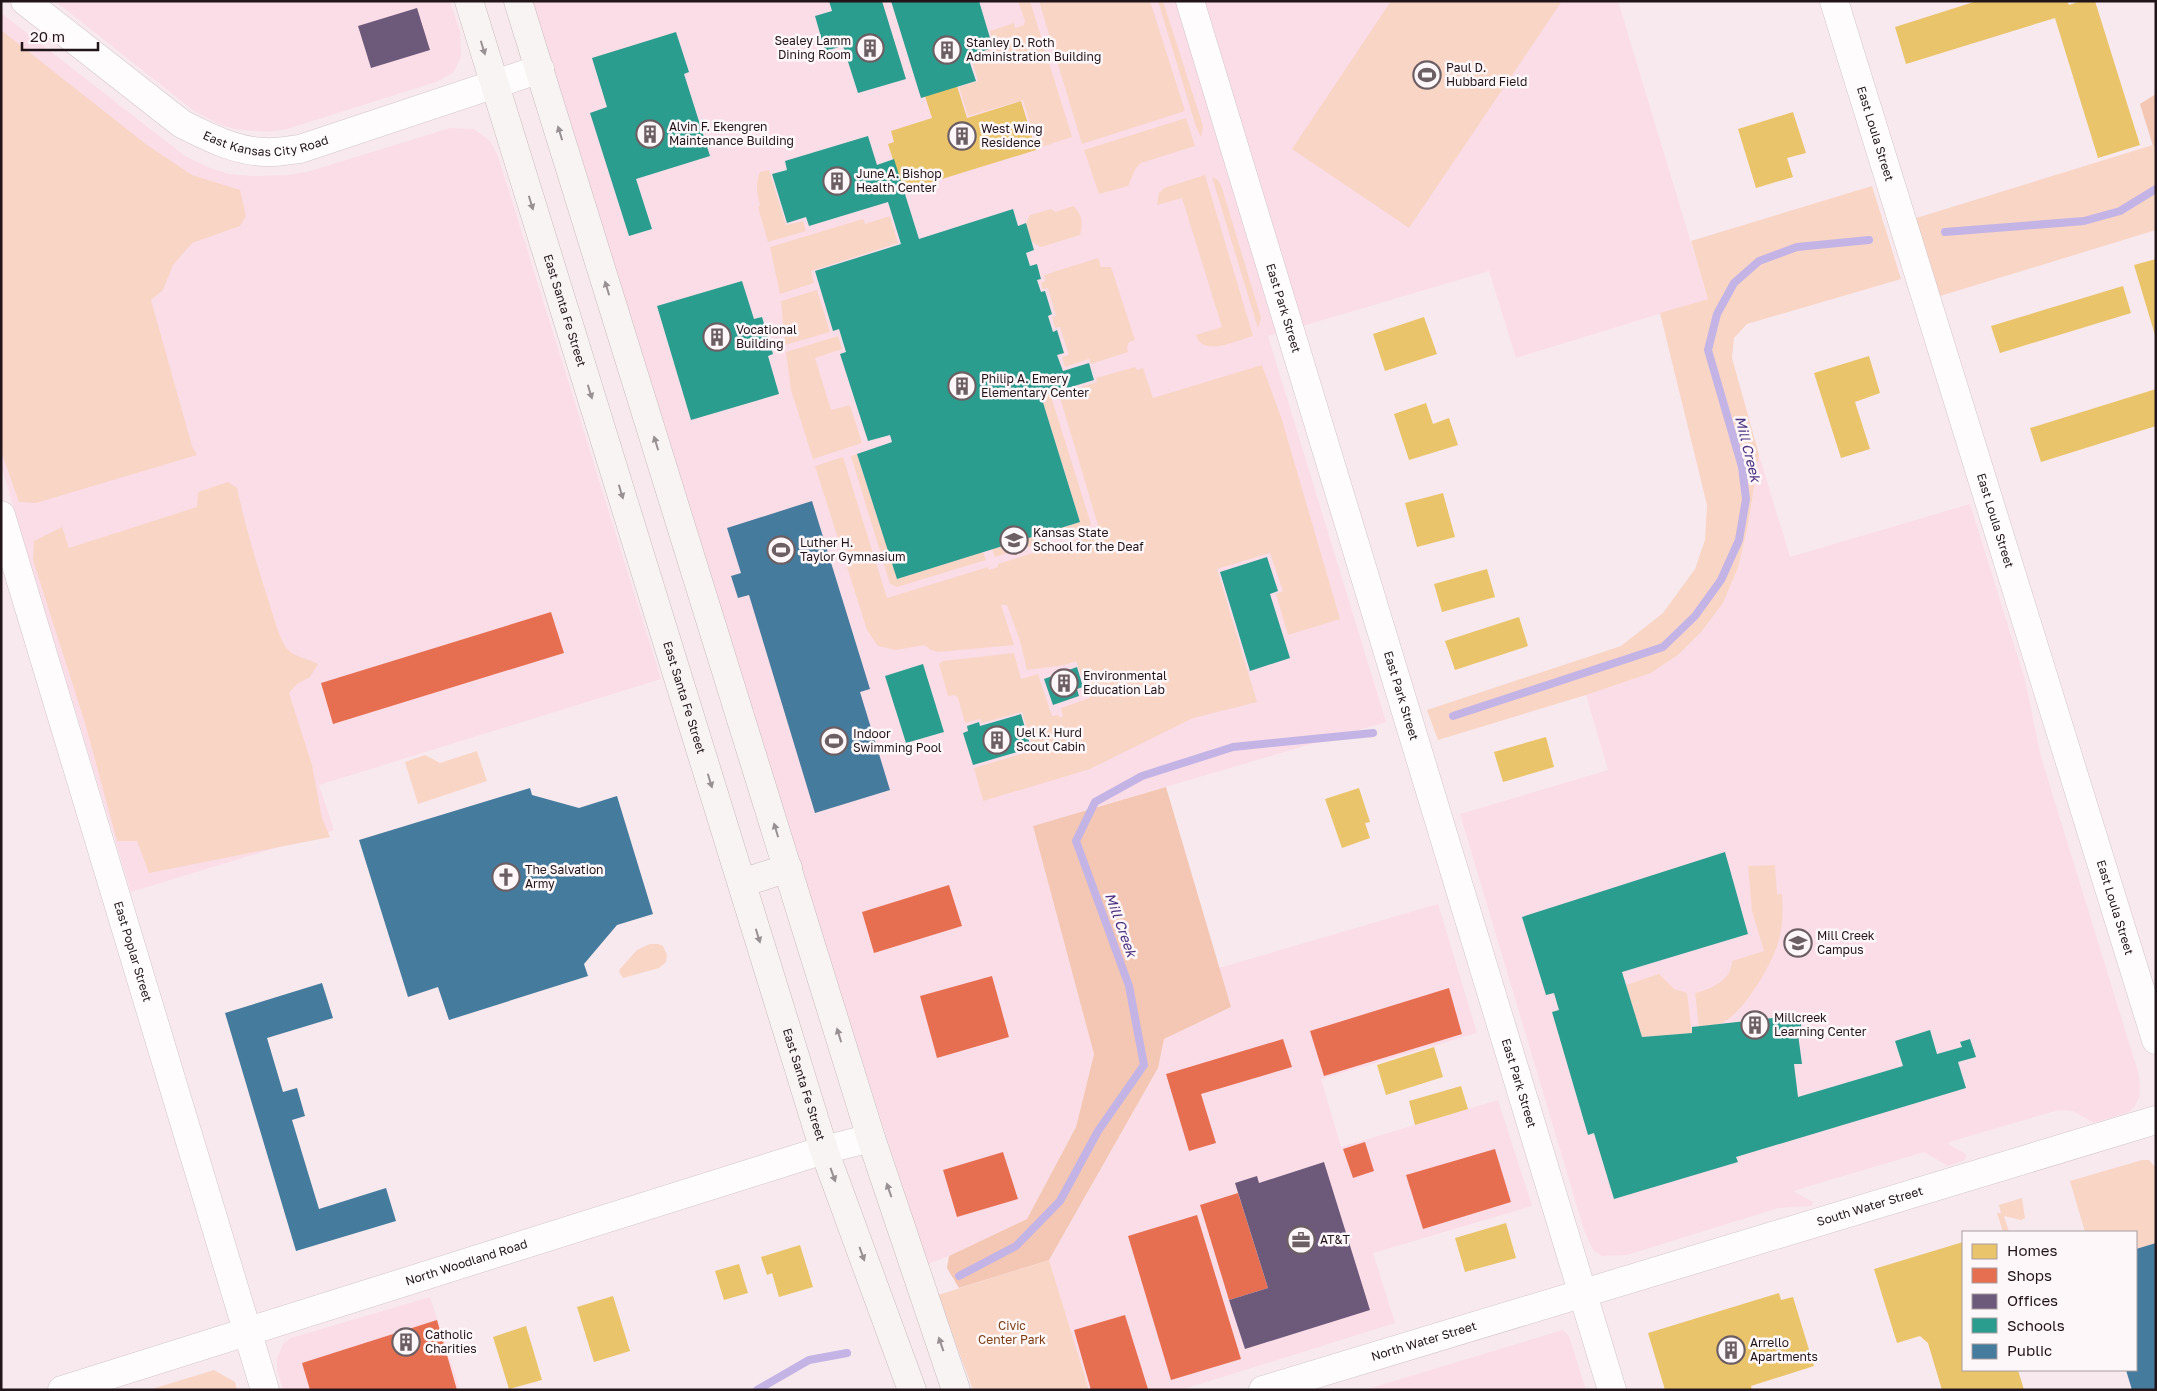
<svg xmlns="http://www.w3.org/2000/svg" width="2157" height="1391" font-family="'Golos Text',sans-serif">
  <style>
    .built { fill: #fbdde8 }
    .green { fill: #f9d5c6 }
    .forest { fill: #f3c7b3 }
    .homes { fill: #e9c46a }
    .shops { fill: #e76f51 }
    .offices { fill: #6d597a }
    .schools { fill: #2a9d8f }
    .public { fill: #457b9d }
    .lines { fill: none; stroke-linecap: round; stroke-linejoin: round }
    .stream { stroke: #c4b4e5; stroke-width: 8 }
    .minor-casing { stroke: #d2c5ca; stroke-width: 29 }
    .tertiary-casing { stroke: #d2c5ca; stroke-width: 29 }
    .primary-casing { stroke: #c8bbbd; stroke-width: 29 }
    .minor { stroke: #fefcfc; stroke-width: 28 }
    .tertiary { stroke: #fefcfc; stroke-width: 28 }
    .primary { stroke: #f9f4f4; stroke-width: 28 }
    .oneway { fill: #989092 }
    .labels { text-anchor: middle; stroke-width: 5; stroke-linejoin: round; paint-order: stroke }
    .poi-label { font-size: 12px; fill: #21151a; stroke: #fef7f9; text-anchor: start }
    .street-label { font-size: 12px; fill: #21151a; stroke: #fef7f9 }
    .park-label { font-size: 12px; fill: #7d3f12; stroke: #fef7f9 }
    .water-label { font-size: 14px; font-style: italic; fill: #4a3280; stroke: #fef7f9 }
  </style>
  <rect width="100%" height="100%" fill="#f8e9ee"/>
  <g class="built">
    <path d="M55,1H450L460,32L461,56L454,72L436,82L287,129L268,132L235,129L221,125L194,111Z"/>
    <path d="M529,1H1618L1708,299L1516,358L1489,271L1268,336L1386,722L1033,826L1094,1053L1076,1127L1027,1219L949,1256L928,1264L807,893Z"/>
    <path d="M1,13L185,156L210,168L229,174L251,176L287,175L307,172L450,128L474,129L490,141L498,156L661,679L319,785L334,830L131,892L1,466Z"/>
    <path d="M1759,455L1790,557L1970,504L2025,680L2041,757L2138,1072L2140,1086L2139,1098L2134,1107L2129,1112L2094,1123L2073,1111L2059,1110L1949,1142L1948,1144L1966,1154L1965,1160L1948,1166L1924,1152L1793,1191L1813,1202L1812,1206L1778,1208L1627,1255L1602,1256L1593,1250L1584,1230L1460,814L1608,770L1586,695L1651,673L1678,655L1702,631L1723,603L1738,568L1748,526Z"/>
    <path d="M1438,904L1477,1033L1321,1079L1341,1147L1498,1100L1532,1206L1373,1253L1395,1323L1181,1390H1089L1049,1260L1158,1068L1164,1039L1231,1007L1219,968Z"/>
    <path d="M430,1297L460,1390H283L277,1370V1358L283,1344L291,1338Z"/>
    <path d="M1563,1330L1569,1336L1586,1390H1364Z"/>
  </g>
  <g class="green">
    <path d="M1018,1H1030L1072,137L1038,148L1023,100L968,116L959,87L978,81L972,61L982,58L981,53L995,48L990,31L1014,23L1015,28L1024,25L1025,21Z"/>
    <path d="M1039,1H1150L1185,111L1082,144Z"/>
    <path d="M1158,1H1163L1203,126L1201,137L1196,127Z"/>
    <path d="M1391,1H1562L1409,228L1292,149Z"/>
    <path d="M1,30L147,145L192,175L240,190L246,216L240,226L192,243L173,265L163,290L151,300L192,446L197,455L36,503L19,502L1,451Z"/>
    <path d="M1186,118L1195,146L1141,163L1136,168L1128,186L1099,194L1084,150Z"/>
    <path d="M2156,144V230L1940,296L1913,219Z"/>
    <path d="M769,170L786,225L803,221L806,231L768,242L758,207L760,205C757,193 755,184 760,172Z"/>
    <path d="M1205,175L1253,336C1237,340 1203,358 1196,335L1222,327L1182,198L1157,205L1159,193L1164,188Z"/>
    <path d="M1212,177L1218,180L1222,188L1261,318L1258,328Z"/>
    <path d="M1872,186L1901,279L1747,324L1734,338L1732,358L1759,455L1748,526L1738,568L1723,603L1702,631L1678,655L1651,673L1586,695L1438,740L1427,710L1621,646L1663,613L1695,569L1705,540L1707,505L1660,313L1708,299L1691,241Z"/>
    <path d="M1073,206C1083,215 1083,223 1080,235L1041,247L1032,242L1026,223L1030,215L1051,209L1055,212Z"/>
    <path d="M890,216L898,243L811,271L814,283L780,294L770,247L863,219L865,224Z"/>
    <path d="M1098,258L1101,267H1111L1135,340L1129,342L1127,348L1128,352L1091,364L1089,359L1065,367L1062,357L1069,355L1060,327L1055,328L1052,317L1056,316L1048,288L1043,289L1041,283L1045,281L1044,275Z"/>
    <path d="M817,290L830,332L785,345L781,301Z"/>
    <path d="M838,336L842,349L815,358L831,410L850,405L862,443L813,459L791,390L786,352Z"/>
    <path d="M1262,365L1282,420L1340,619L1288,635L1276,594L1283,591L1270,553L1217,569L1257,702L1193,718L1090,769L983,801L974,768L1034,750L1022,712L982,723L980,719L965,723L958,698L955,695L948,696L939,664L943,661L1014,653L1021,679L1038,674L1052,716L1058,715L1060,718L1063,716L1061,708L1090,698L1076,661L1065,665L1027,670L1020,641L1007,605H1001L1014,645L938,652L931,650L924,645L896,650L878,646L867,630L815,466L843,457L887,598L988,567L989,570L998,567V564L1100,532L1059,394L1097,382L1096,378L1135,367L1137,370L1143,368L1153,398Z"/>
    <path d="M1050,393L1091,524L1088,528L995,557L992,549L1080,522L1041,396Z"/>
    <path d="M857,454L897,579L983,552L986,560L897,587L890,584L851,456Z"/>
    <path d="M228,482L237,488C245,525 256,562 268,599C273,614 277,632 285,646C293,658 306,657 318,664L310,677L297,684L289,693L312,765L322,818L330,837L149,873L137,841H117L85,723L33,560L34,541L62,527L69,548L197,507L198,492Z"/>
    <path d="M477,751L487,781L418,804L405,762L425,755L440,763Z"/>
    <path d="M1775,865L1777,894H1782C1783,909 1783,925 1779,940C1773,963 1742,1017 1719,1024C1713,1026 1706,1026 1699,1027L1695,993C1711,989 1732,980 1732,961L1764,951L1752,911L1748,866Z"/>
    <path d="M650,944H658L663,946L667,955L666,962L659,968L623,978L619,972L620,969L637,950Z"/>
    <path d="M1659,974L1674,989L1687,993L1692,1033L1642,1037L1626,985Z"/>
    <path d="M2142,1160H2149L2156,1168V1243L2136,1249V1232H2085L2070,1181Z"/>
    <path d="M2022,1198L2025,1218L2021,1220L2004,1216L2009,1232H2003L1997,1213H2001L1999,1205Z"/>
    <path d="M1049,1260L1089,1390H973L938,1295Z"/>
    <path d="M214,1370L235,1382L237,1390H149Z"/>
  </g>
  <g class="forest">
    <path d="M2156,94V144L2153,146L2140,104Z"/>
    <path d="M1166,787L1231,1007L1164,1039L1158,1068L1049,1260L959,1288L947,1268L949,1256L1027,1219L1076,1127L1094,1054L1033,826Z"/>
  </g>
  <g class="homes">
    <path d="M1977,1H2067L2069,5L2081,1H2095L2140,145L2098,158L2055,18L1906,64L1895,27Z"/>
    <path d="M957,86L967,118L1021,101L1036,150L903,191L888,144L894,142L891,131L932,118L925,96Z"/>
    <path d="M1793,112L1806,153L1787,158L1793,177L1756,188L1738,129Z"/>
    <path d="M2156,259V334L2155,335L2134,265Z"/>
    <path d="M2123,286L2131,313L2000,353L1991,326Z"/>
    <path d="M1424,317L1437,354L1385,371L1373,334Z"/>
    <path d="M1869,356L1880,393L1855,402L1870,449L1841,458L1814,373Z"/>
    <path d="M2156,389V426L2041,462L2030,428Z"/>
    <path d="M1426,403L1433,424L1449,418L1458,445L1409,460L1394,414Z"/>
    <path d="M1443,493L1455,537L1417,547L1405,503Z"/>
    <path d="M1487,569L1495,597L1442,612L1434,584Z"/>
    <path d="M1519,617L1528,646L1455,670L1445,641Z"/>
    <path d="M1546,737L1554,767L1503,782L1494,752Z"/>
    <path d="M1359,788L1370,822L1365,823L1370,838L1342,848L1325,799Z"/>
    <path d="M1434,1047L1443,1077L1386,1095L1377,1065Z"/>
    <path d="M1461,1086L1468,1109L1415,1125L1409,1101Z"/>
    <path d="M1506,1223L1516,1258L1465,1272L1455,1238Z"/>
    <path d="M1963,1242V1370H2018L2024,1390H1942L1928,1343L1920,1336L1897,1343L1874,1269Z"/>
    <path d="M800,1245L813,1287L779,1297L772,1273L767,1275L761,1257Z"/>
    <path d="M739,1264L748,1293L724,1300L715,1271Z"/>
    <path d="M1779,1293L1781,1300L1793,1297L1814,1366L1751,1386L1752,1390H1665L1648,1333Z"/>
    <path d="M613,1296L630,1351L594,1362L577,1307Z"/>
    <path d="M526,1326L542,1380L509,1389L493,1337Z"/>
  </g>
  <g class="shops">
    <path d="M551,612L564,653L333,724L321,683Z"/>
    <path d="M949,885L962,926L874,953L862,912Z"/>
    <path d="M992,976L1009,1037L937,1058L920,996Z"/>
    <path d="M1449,988L1462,1034L1324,1076L1310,1031Z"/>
    <path d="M1283,1039L1292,1067L1201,1094L1216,1143L1189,1151L1166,1074Z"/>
    <path d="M1365,1142L1374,1171L1353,1178L1343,1149Z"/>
    <path d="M1495,1149L1511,1202L1423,1229L1406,1175Z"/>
    <path d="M1003,1152L1018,1199L957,1217L943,1170Z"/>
    <path d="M1238,1193L1268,1288L1229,1300L1200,1205Z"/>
    <path d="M1197,1215L1241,1359L1171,1380L1128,1236Z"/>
    <path d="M1125,1315L1148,1389L1091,1390L1074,1330Z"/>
    <path d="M437,1320L457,1390H310L302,1363Z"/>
  </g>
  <g class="offices">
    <path d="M417,8L430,50L371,68L358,26Z"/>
    <path d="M1324,1162L1370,1310L1245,1349L1229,1300L1268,1288L1235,1183L1257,1176L1259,1183Z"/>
  </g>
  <g class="schools">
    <path d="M829,1H882L906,79L858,93L843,46L825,51L815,16L832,11Z"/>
    <path d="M891,1H979L993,48L980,52L981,56L969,60L976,81L921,98Z"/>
    <path d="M676,32L689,72L684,74L710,156L636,179L652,229L629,236L590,113L607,107L592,58Z"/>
    <path d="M868,136L877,165L894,159L919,239L1013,209L1018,226L1026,223L1034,250L1026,253L1030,266L1037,264L1041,279L1037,280L1041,292L1045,291L1052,314L1048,316L1053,332L1057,330L1064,353L1057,355L1063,371L1089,363L1094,380L1041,396L1080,522L897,579L857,454L892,442L890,435L868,441L840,354L846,352L839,329L833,331L815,271L901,244L888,202L809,226L806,217L787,223L772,174L787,170L785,161Z"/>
    <path d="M742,281L754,319L762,317L773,354L768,356L779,394L691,420L657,306Z"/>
    <path d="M1267,557L1278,591L1270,594L1290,658L1250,671L1220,572Z"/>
    <path d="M923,664L944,732L906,743L885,676Z"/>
    <path d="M1077,667L1083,687L1077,689L1079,696L1053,705L1044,679Z"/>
    <path d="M1021,714L1031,748L973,765L963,733L968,731L967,726L979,722L980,726Z"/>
    <path d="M1725,852L1748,934L1622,972L1642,1037L1692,1033V1027L1800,1015L1802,1034H1798L1802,1064H1794L1798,1097L1903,1066L1895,1041L1930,1030L1937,1054L1962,1047L1960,1042L1970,1039L1976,1057L1958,1062L1966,1088L1736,1157L1738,1162L1614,1199L1594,1133L1588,1135L1552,1012L1559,1010L1554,993L1546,995L1522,917Z"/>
  </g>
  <g class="public">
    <path d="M812,501L870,689L860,692L890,790L815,813L749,595L738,598L731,576L741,573L727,528Z"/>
    <path d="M530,788L532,795L579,808L617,796L653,914L617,925L584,964L588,976L449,1020L438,987L408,997L359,840Z"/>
    <path d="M322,983L333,1018L267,1038L283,1092L297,1088L305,1116L292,1120L319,1209L386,1188L396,1221L296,1251L225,1013Z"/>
    <path d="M2156,1243V1390H2132L2126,1370H2136V1249Z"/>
  </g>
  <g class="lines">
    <g class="stream">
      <path d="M1945,232L2084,221L2120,211L2156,189"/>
      <path d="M1453,716L1663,647L1695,616L1721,580L1739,540L1746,499L1742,467L1708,350L1717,314L1734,283L1759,261L1797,247L1869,240"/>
      <path d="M959,1276L1016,1246L1060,1201L1098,1131L1144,1065L1129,986L1076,841L1095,802L1142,776L1233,747L1373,733"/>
      <path d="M757,1390L809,1360L847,1353"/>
    </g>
    <g class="minor-casing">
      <g id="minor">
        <path id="s1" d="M1190,1L1612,1390"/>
        <path id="s2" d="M1834,1L2156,1040"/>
        <path id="s3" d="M1,515L265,1390"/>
        <path id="s4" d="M62,1390L824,1150L871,1138"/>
        <path id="s5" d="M1263,1390L2156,1120"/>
      </g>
    </g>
    <g class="tertiary-casing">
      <g id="tertiary">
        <path id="s6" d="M25,1L182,124C208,137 235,151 265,152C276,153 289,150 300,149L540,69"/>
      </g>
    </g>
    <g class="primary-casing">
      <g id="primary">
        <path id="s7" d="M469,1L824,1150L912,1390"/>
        <path d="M518,1L871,1138L956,1390"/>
        <path d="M742,883L788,868"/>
      </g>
    </g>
    <use href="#minor" class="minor"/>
    <use href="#tertiary" class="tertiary"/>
    <use href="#primary" class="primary"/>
  </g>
  <defs><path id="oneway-solid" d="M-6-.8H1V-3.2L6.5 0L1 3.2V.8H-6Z" transform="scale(1.25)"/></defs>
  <g class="oneway">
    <use href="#oneway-solid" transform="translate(483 48) rotate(73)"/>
    <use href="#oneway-solid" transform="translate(560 133) rotate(-107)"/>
    <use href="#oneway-solid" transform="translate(531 203) rotate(73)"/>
    <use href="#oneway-solid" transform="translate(607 288) rotate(-107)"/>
    <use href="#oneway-solid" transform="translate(590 392) rotate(73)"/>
    <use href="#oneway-solid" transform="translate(656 443) rotate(-107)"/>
    <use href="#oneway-solid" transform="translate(621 492) rotate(73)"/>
    <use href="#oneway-solid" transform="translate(710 781) rotate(73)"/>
    <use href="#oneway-solid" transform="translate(776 830) rotate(-107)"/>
    <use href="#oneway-solid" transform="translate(758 936) rotate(73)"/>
    <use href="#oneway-solid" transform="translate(839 1035) rotate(-107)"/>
    <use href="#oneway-solid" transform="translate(833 1175) rotate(70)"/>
    <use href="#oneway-solid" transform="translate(889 1190) rotate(-109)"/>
    <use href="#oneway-solid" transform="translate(862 1254) rotate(70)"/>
    <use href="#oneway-solid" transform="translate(941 1344) rotate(-109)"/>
  </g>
  <defs>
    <g id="building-ring" transform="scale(1.4375)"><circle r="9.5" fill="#fef7f9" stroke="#6c5f64" stroke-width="1.5"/><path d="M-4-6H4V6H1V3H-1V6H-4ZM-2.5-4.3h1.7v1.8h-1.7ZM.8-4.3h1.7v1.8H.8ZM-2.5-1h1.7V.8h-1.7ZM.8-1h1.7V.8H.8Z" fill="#6c5f64"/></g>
    <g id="stadium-ring" transform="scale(1.4375)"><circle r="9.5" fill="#fef7f9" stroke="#6c5f64" stroke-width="1.5"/><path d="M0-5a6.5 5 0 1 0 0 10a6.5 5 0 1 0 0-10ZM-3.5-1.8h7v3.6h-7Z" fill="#6c5f64"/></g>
    <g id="school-ring" transform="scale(1.4375)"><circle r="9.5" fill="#fef7f9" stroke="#6c5f64" stroke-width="1.5"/><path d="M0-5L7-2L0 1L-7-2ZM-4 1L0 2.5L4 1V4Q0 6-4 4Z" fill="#6c5f64"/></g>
    <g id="church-ring" transform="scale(1.4375)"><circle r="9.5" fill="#fef7f9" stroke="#6c5f64" stroke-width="1.5"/><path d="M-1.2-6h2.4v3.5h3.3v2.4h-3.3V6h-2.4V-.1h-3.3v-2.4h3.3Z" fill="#6c5f64"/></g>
    <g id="office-ring" transform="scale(1.4375)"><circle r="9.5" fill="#fef7f9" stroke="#6c5f64" stroke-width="1.5"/><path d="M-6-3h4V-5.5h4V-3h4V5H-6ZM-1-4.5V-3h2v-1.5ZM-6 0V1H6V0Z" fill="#6c5f64"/></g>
  </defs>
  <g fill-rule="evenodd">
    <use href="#building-ring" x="870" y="48"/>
    <use href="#building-ring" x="947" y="50"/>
    <use href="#stadium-ring" x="1427" y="75"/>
    <use href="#building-ring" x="650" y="134"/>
    <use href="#building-ring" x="962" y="136"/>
    <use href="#building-ring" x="837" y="181"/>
    <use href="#building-ring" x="717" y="337"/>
    <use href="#building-ring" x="962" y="386"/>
    <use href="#school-ring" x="1014" y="540"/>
    <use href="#stadium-ring" x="781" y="550"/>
    <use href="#building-ring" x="1064" y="683"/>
    <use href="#building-ring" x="997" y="740"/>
    <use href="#stadium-ring" x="834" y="741"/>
    <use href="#church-ring" x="506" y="877"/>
    <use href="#school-ring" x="1798" y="943"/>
    <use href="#building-ring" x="1755" y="1025"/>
    <use href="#office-ring" x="1301" y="1240"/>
    <use href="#building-ring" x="406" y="1342"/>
    <use href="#building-ring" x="1731" y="1350"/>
  </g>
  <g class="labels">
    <g class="poi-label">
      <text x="851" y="45" text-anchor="end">Sealey Lamm<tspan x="851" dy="14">Dining Room</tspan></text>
      <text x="966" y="47">Stanley D. Roth<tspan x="966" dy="14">Administration Building</tspan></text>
      <text x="1446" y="72">Paul D.<tspan x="1446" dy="14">Hubbard Field</tspan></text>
      <text x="669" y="131">Alvin F. Ekengren<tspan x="669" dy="14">Maintenance Building</tspan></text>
      <text x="981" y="133">West Wing<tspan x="981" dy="14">Residence</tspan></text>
      <text x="856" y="178">June A. Bishop<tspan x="856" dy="14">Health Center</tspan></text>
      <text x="736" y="334">Vocational<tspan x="736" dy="14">Building</tspan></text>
      <text x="981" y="383">Philip A. Emery<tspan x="981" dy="14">Elementary Center</tspan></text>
      <text x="1033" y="537">Kansas State<tspan x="1033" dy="14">School for the Deaf</tspan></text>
      <text x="800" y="547">Luther H.<tspan x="800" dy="14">Taylor Gymnasium</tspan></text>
      <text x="1083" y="680">Environmental<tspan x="1083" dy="14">Education Lab</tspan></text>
      <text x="1016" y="737">Uel K. Hurd<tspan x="1016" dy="14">Scout Cabin</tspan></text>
      <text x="853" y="738">Indoor<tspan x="853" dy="14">Swimming Pool</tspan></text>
      <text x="525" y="874">The Salvation<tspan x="525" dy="14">Army</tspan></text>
      <text x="1817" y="940">Mill Creek<tspan x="1817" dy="14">Campus</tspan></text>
      <text x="1774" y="1022">Millcreek<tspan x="1774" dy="14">Learning Center</tspan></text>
      <text x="1320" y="1244">AT&amp;T</text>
      <text x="425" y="1339">Catholic<tspan x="425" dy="14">Charities</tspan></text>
      <text x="1750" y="1347">Arrello<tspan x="1750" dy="14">Apartments</tspan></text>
    </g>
    <g class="street-label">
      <text dy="4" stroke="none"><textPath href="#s2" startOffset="139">East Loula Street</textPath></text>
      <text dy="4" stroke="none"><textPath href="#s6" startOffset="288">East Kansas City Road</textPath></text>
      <text dy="4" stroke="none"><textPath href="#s1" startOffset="321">East Park Street</textPath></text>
      <text dy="4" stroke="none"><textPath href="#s7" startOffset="324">East Santa Fe Street</textPath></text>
      <text dy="4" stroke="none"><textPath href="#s2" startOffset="544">East Loula Street</textPath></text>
      <text dy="4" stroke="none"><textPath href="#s1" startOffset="726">East Park Street</textPath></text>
      <text dy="4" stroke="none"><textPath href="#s7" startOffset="729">East Santa Fe Street</textPath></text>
      <text dy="4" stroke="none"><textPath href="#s2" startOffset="949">East Loula Street</textPath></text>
      <text dy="4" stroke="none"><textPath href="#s3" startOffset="456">East Poplar Street</textPath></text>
      <text dy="4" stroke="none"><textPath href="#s1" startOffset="1131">East Park Street</textPath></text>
      <text dy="4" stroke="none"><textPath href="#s7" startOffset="1134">East Santa Fe Street</textPath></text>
      <text dy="4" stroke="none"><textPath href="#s5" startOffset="634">South Water Street</textPath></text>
      <text dy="4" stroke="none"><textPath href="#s4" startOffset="424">North Woodland Road</textPath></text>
      <text dy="4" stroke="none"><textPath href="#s5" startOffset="168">North Water Street</textPath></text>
    </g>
    <g class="park-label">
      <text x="1012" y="1330">Civic<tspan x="1012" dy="14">Center Park</tspan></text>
    </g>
    <g class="water-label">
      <text transform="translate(1748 449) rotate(76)" y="5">Mill Creek</text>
      <text transform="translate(1121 925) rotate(70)" y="5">Mill Creek</text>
    </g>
  </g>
  <rect width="2157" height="1391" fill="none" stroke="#21151a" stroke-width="5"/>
  <rect x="1962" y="1231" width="175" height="140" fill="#fef7f9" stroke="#a69da0"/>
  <rect x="1972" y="1244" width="25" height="15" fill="#e9c46a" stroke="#a69da0"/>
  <text x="2007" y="1256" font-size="15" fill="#21151a">Homes</text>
  <rect x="1972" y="1268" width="25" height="15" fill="#e76f51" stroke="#a69da0"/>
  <text x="2007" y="1281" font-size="15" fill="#21151a">Shops</text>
  <rect x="1972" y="1294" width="25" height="15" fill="#6d597a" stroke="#a69da0"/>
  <text x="2007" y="1306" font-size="15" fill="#21151a">Offices</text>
  <rect x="1972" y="1318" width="25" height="15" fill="#2a9d8f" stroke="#a69da0"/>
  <text x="2007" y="1331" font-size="15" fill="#21151a">Schools</text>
  <rect x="1972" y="1344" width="25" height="15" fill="#457b9d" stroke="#a69da0"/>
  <text x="2007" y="1356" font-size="15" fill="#21151a">Public</text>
  <path d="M22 42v8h76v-8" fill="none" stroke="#21151a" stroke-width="2.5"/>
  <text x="30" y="42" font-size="15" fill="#21151a" stroke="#fef7f9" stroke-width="4" paint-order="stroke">20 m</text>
</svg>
